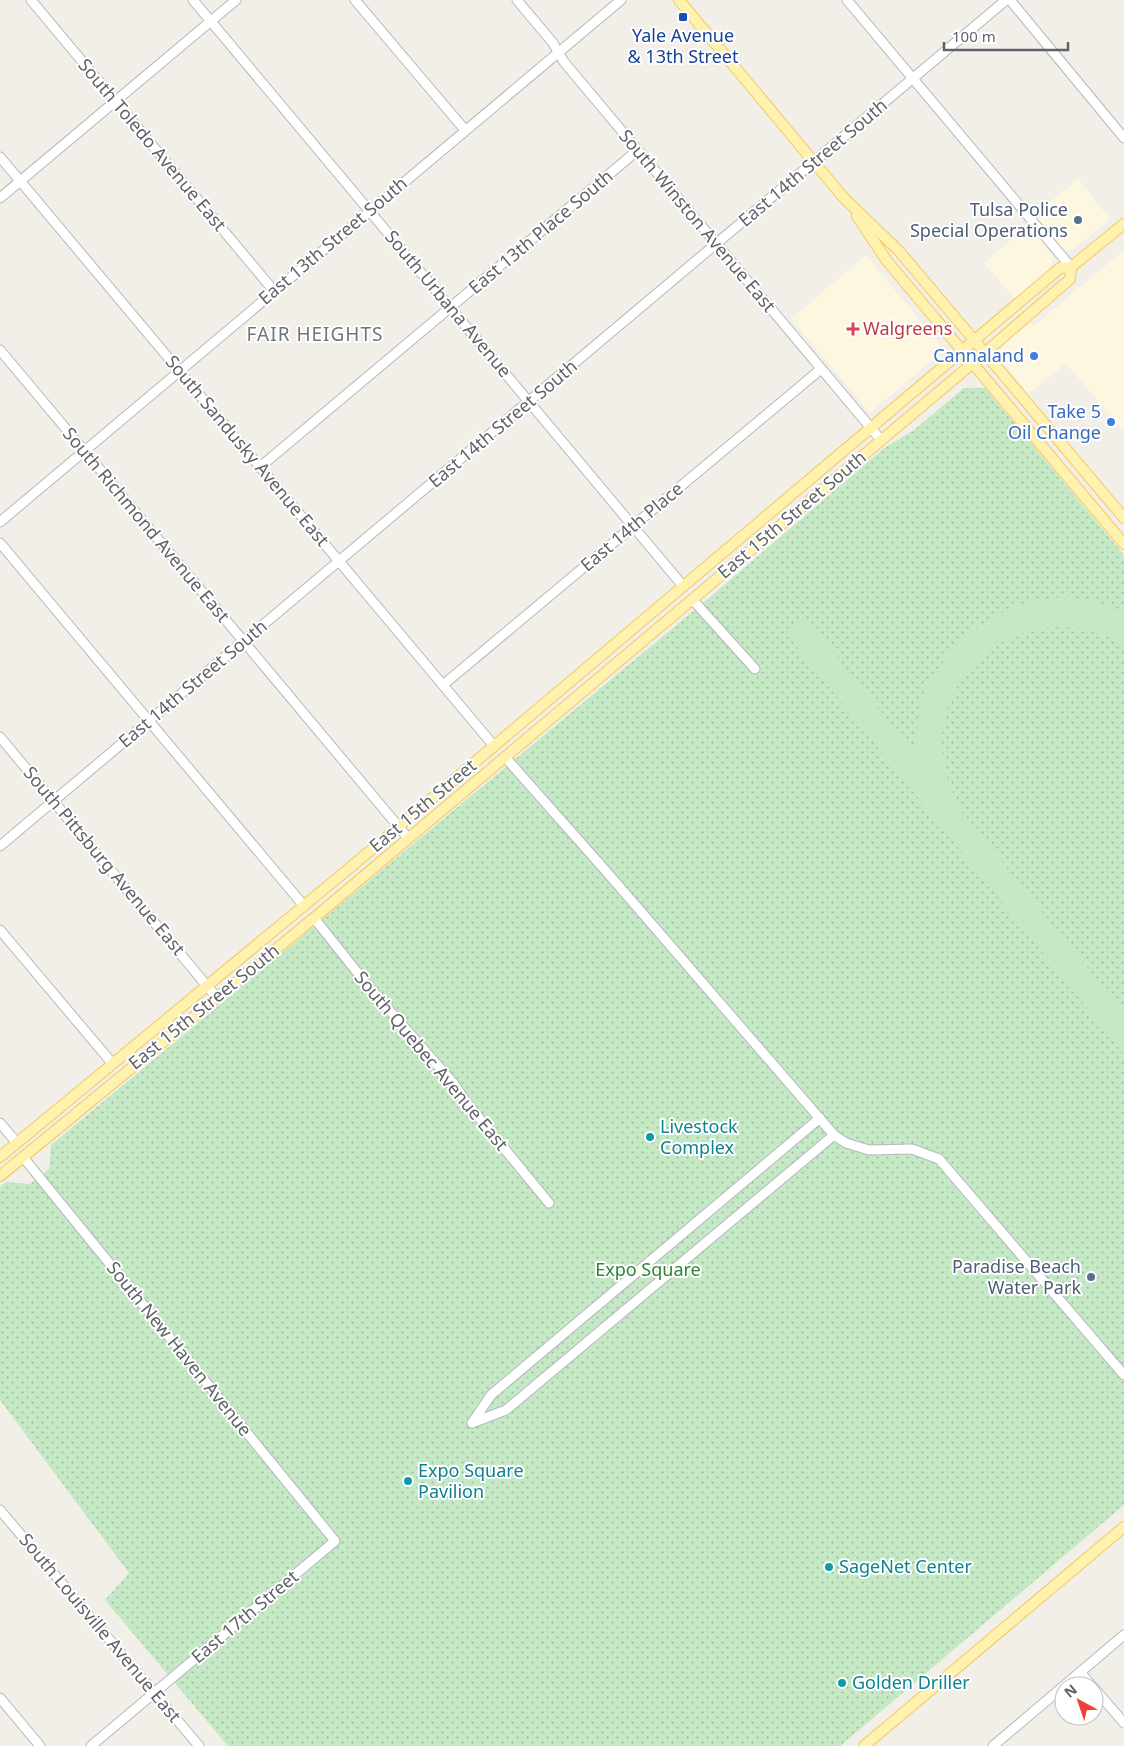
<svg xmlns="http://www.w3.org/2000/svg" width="1124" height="1746" font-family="'Noto Sans',sans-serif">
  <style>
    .commercial { fill: #fef7e0 }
    .grass { fill: url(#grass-dots) }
    .pitch { fill: #c5e8c5 }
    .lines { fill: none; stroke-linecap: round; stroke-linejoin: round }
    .minor-casing { stroke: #b5b8bc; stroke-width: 11 }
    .major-casing { stroke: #f2c960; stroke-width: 12 }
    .minor { stroke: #fff; stroke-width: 9 }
    .major { stroke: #fff2af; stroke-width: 10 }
    .transit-dot { fill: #1a4fb4; stroke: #fff; stroke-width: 2 }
    .service-dot { fill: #5c6f8a; stroke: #fff; stroke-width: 2 }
    .health-dot { fill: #e0444e; stroke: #fff; stroke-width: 2 }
    .shop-dot { fill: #3f7fe0; stroke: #fff; stroke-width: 2 }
    .culture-dot { fill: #0f9aa8; stroke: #fff; stroke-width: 2 }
    .labels { text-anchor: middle; stroke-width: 4; stroke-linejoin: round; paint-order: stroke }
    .transit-label { font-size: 18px; fill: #164399; stroke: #fff }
    .street-label { font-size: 18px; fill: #5f6368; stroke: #fff }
    .service-label { font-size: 18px; fill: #4e5e75; stroke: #fff; text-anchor: end }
    .health-label { font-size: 18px; fill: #be3a42; stroke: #fff; text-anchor: start }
    .shop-label { font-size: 18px; fill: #366cbe; stroke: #fff; text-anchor: end }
    .culture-label { font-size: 18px; fill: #0d838f; stroke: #fff; text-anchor: start }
    .park-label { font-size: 18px; fill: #348238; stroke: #fff }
    .neighbourhood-label { font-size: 19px; letter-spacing: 1px; fill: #70757a; stroke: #fff }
  </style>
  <defs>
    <pattern id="grass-dots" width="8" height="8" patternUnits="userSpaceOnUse" patternTransform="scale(1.25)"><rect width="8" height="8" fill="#c5e8c5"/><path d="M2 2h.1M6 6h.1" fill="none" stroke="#a3c0a4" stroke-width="1.8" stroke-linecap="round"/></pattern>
  </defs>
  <rect width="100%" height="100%" fill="#f1efe8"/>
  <g class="commercial">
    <path d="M1078,179L1110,219L1074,249L1064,251L1034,215Z"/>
    <path d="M1028,225L1053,256L1051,268L1016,299L984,263Z"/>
    <path d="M1124,250V432L1066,363L1028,394L999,357L1000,350L1006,343L1030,322L1034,326Z"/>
    <path d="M866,255L944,350L870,413L791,319Z"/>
  </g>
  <path class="grass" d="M964,388H985L1124,555V1505L840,1746H228L105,1600L129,1573L0,1400V1187L6,1182L30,1184L49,1169L51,1145L709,598L883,449L914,430Z"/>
  <path class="pitch" d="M1068,597L1099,603L1124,612V644C1071,614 1004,624 967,673C955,687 946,706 943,724C939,756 947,784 962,812L1124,1013V1054L786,633L805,617L915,754C917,733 917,714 924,694C929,681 938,669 946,658C977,619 1018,599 1068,597Z"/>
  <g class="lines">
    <g class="minor-casing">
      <g id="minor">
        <path d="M31,0L274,291"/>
        <path d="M193,0L683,586"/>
        <path d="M355,0L465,130"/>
        <path d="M517,0L553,43L564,62L881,440"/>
        <path d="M847,0L1071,267"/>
        <path d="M1010,0L1124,138"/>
        <path d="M0,157L494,746"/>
        <path d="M0,198L236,0"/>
        <path d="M0,350L408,838"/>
        <path d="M260,467L638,150"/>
        <path d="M0,522L621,0"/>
        <path d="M0,543L304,906"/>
        <path d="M692,599L755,669"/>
        <path d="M443,685L821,369"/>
        <path d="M0,737L217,998"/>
        <path d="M505,757L605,870L834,1135L846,1143L869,1150L912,1149L939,1159L1124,1375"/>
        <path d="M0,846L1006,0"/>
        <path d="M314,918L369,987L454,1084L466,1102L549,1203"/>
        <path d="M0,930L112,1063"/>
        <path d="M0,1123L17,1143"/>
        <path d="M23,1157L335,1541L91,1746"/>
        <path d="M472,1423L506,1410L834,1135"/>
        <path d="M472,1423L491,1395L820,1118"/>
        <path d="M0,1510L199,1746"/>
        <path d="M1080,1672L1092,1686"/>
        <path d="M1094,1688L1124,1723"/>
        <path d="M0,1698L40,1746"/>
        <path d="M993,1746L1124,1635"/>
      </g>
    </g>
    <g class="major-casing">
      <g id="major">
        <path d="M679,0L843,197L899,251L1124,518"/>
        <path d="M857,216L887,261L1124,544"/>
        <path d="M0,1157L352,866L1060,268L1071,267L1124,224"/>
        <path d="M0,1176L314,918L973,363L1070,279L1071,267"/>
        <path d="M864,1746L1124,1527"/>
      </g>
    </g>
    <use href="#minor" class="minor"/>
    <use href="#major" class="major"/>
  </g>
  <rect class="transit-dot" x="678" y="12" width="10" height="10" rx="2.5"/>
  <g class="service-dot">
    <circle cx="1078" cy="220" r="5"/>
    <circle cx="1091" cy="1277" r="5"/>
  </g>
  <path class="health-dot" d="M850.5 321.5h5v5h5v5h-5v5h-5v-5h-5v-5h5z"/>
  <g class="shop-dot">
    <circle cx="1034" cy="356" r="5"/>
    <circle cx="1111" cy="422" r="5"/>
  </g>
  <g class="culture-dot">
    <circle cx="650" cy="1137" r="5"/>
    <circle cx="408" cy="1481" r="5"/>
    <circle cx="829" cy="1567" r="5"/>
    <circle cx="842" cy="1683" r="5"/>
  </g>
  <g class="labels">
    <g class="transit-label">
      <text x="683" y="42">Yale Avenue<tspan x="683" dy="21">&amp; 13th Street</tspan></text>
    </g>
    <g class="street-label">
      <text transform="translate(152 145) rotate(50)" y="6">South Toledo Avenue East</text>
      <text transform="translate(813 163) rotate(-40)" y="6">East 14th Street South</text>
      <text transform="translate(697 221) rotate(50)" y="6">South Winston Avenue East</text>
      <text transform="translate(541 232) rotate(-40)" y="6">East 13th Place South</text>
      <text transform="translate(333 241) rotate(-40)" y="6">East 13th Street South</text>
      <text transform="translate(448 304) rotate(50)" y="6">South Urbana Avenue</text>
      <text transform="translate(503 424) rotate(-40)" y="6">East 14th Street South</text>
      <text transform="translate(247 451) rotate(50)" y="6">South Sandusky Avenue East</text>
      <text transform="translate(792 515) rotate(-40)" y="6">East 15th Street South</text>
      <text transform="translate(146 525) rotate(50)" y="6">South Richmond Avenue East</text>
      <text transform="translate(632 527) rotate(-40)" y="6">East 14th Place</text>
      <text transform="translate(193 684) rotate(-40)" y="6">East 14th Street South</text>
      <text transform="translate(423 806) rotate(-40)" y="6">East 15th Street</text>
      <text transform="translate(104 861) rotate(50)" y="6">South Pittsburg Avenue East</text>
      <text transform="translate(204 1007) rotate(-39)" y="6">East 15th Street South</text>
      <text transform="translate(431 1061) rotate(50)" y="6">South Quebec Avenue East</text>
      <text transform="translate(179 1349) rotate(51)" y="6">South New Haven Avenue</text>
      <text transform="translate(245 1617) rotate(-40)" y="6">East 17th Street</text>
      <text transform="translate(100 1628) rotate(50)" y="6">South Louisville Avenue East</text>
    </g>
    <g class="service-label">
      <text x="1068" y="216">Tulsa Police<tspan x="1068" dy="21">Special Operations</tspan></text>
      <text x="1081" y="1273">Paradise Beach<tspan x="1081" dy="21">Water Park</tspan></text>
    </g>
    <g class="health-label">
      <text x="863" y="335">Walgreens</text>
    </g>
    <g class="shop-label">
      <text x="1024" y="362">Cannaland</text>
      <text x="1101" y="418">Take 5<tspan x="1101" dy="21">Oil Change</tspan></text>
    </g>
    <g class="culture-label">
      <text x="660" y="1133">Livestock<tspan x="660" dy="21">Complex</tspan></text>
      <text x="418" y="1477">Expo Square<tspan x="418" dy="21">Pavilion</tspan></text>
      <text x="839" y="1573">SageNet Center</text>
      <text x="852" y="1689">Golden Driller</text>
    </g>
    <g class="park-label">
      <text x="648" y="1276">Expo Square</text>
    </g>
    <g class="neighbourhood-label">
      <text x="315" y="341">FAIR HEIGHTS</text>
    </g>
  </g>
  <g transform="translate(1079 1701) rotate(320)"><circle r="24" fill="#ffffff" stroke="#bfc1c3"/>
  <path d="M0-4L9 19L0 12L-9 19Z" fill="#ea4335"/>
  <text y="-8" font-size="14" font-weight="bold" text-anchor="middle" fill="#5f6368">N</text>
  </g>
  <path d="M944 42v8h124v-8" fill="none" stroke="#5f6368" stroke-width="2.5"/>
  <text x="952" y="42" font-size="15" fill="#5f6368" stroke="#ffffff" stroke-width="4" paint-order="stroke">100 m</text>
</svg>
